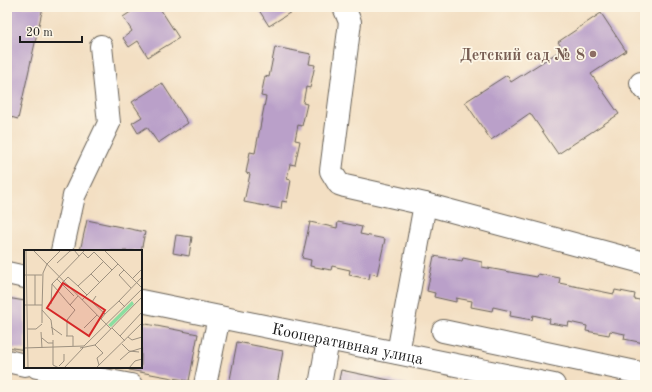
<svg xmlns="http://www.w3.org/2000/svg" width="652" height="392" font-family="'Old Standard TT',serif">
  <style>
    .building { fill: #baa0c9 }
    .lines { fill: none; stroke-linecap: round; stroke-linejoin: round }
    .minor-casing { stroke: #676056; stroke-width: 24 }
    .minor { stroke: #fff; stroke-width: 22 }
    .education-dot { fill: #8d6e63; stroke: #fcf5e5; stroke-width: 1.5 }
    .labels { text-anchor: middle; stroke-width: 3.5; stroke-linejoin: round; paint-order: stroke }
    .education-label { font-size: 16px; font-weight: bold; fill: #785e54; stroke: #fcf5e5; text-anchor: end }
    .street-label { font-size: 16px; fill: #1c1c1c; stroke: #fcf5e5 }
    .inset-road { fill: none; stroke: #9d9180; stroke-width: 1 }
    .view { fill: #d62828; fill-opacity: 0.15; stroke: #d62828; stroke-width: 2 }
    .inset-edge { fill: none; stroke: #1c1c1c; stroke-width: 2 }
  </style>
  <rect width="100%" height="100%" fill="#fcf5e5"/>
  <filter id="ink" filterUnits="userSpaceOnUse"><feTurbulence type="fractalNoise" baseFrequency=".025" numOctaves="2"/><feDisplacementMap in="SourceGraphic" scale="8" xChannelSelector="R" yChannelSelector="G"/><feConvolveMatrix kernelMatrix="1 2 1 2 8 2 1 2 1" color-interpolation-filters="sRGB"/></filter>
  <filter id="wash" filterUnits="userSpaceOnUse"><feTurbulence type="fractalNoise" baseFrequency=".012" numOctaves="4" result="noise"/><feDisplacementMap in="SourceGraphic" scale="16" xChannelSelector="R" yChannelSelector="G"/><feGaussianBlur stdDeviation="0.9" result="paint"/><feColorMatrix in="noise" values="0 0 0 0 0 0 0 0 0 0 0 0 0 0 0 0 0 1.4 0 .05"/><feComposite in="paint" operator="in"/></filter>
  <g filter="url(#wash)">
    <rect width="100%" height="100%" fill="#f3dfc3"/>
    <g id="blocks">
      <g class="building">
        <path d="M7,7H43L18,119L7,116Z"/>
        <path d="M138,7H159L179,38L148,57L138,41L129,47L123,38L132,31L123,17Z"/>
        <path d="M257,7H299L269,26Z"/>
        <path d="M601,13L626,51L591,74L619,114L558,154L530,113L491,140L465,102L507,75L511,82L563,49L558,42Z"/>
        <path d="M275,47L311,54L309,64L315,65L310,88L306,87L303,103L307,104L302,126L298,125L295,140L300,141L295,165L290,164L287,179L291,180L287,202L282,201L281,209L244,202L250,174L246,173L250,152L255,153L266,97L261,96L265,76L269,77Z"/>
        <path d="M162,83L188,123L158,143L147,127L138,133L132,123L142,117L132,102Z"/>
        <path d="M87,220L145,232L141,251H80Z"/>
        <path d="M310,222L337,228L338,222L362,227L360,234L385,239L377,275L370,273L369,279L349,275L350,270L332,266L331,270L310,266L311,260L302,258Z"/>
        <path d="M176,235L192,237L189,256L173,253Z"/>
        <path d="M434,256L462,261L463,258L482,262V267L537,277L538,274L560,278L559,283L614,294L615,290L635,294L634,299L645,301L644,343L624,339L625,334L610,331L609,335L586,331L587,326L569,322L568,326L549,323L550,319L533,315L532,320L510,316L511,311L493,307L492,311L471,307L472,301L456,298V302L434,297L435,293L427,291Z"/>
        <path d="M7,298L25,301V350L7,347Z"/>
        <path d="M141,323L198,334L189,381L129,370V367H141Z"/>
        <path d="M237,342L283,351L277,385H229Z"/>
        <path d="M341,370L408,384V385H338Z"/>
      </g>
    </g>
  </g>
  <g filter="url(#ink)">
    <use href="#blocks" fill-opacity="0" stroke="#676056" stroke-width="1"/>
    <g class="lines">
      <g class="minor-casing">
        <g id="minor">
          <path d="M344,7L350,22L331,171L339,184L345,186L425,204L398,353"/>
          <path d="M641,83L645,89"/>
          <path d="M425,204L645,263"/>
          <path d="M62,251L74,196L109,123L101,46"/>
          <path d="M7,273L25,277"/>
          <path id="s1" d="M141,301L554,385"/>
          <path d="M443,331L645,374"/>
          <path d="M7,361L25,365"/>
          <path d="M37,367L131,385"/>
          <path d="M205,385L219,317"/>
          <path d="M320,385L328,340"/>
        </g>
      </g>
      <use href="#minor" class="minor"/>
    </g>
  </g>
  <circle class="education-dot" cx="593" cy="54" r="4"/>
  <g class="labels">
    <g class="education-label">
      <text x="585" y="60">Детский сад № 8</text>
    </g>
    <g class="street-label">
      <text dy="6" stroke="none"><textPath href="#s1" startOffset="211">Кооперативная улица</textPath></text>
    </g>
  </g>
  <g transform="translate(24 250)">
    <rect width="118" height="118" fill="#f3dfc3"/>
    <path d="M108,51L110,54L87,77L84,75Z" fill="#8bdea0"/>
    <path class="inset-road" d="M2,0L4,118M9,0L87,79M80,0L118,38M58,2L64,8L70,2L88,20M33,13L46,1L50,0L55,6M100,20L95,25L107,38M67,24L79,12M0,25H18M11,25V55M109,28L118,19M33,29L50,46M39,32L44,27L54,36M28,34L46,55M63,45L54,36L67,24L75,32M72,46L68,52L81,64L77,69M58,50L94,14M95,51L118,27M27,54L28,34L61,0M0,55H18M81,64L95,51L101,57M18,73V60M27,77L38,85M60,78L73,65M88,78L101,91M3,79H12L18,74M17,82L18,98M29,85L27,70L18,60L19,23L23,14L37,0M42,86H49V96M43,86V70L51,60L46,55L54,46M96,86L118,62M104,87L108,90L118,87M18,88L24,93H29M0,89V118M29,90V115L35,118M98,94L105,101L115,102M71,95L79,103L73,108L75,115M0,98L60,96L118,39M56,98L71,95L118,47M96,110L105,102L118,98M35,116L40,111V104M40,118L59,98M72,118L118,73M105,118L111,111L118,109"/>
    <path class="view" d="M39,33L81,60L65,86L23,58Z"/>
    <rect width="118" height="118" class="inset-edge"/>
  </g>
  <rect width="652" height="392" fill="none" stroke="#fcf5e5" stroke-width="24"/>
  <path d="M20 36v6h62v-6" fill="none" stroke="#1c1c1c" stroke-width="2"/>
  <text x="26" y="36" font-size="12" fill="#1c1c1c" stroke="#fcf5e5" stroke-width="3" paint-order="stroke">20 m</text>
</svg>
